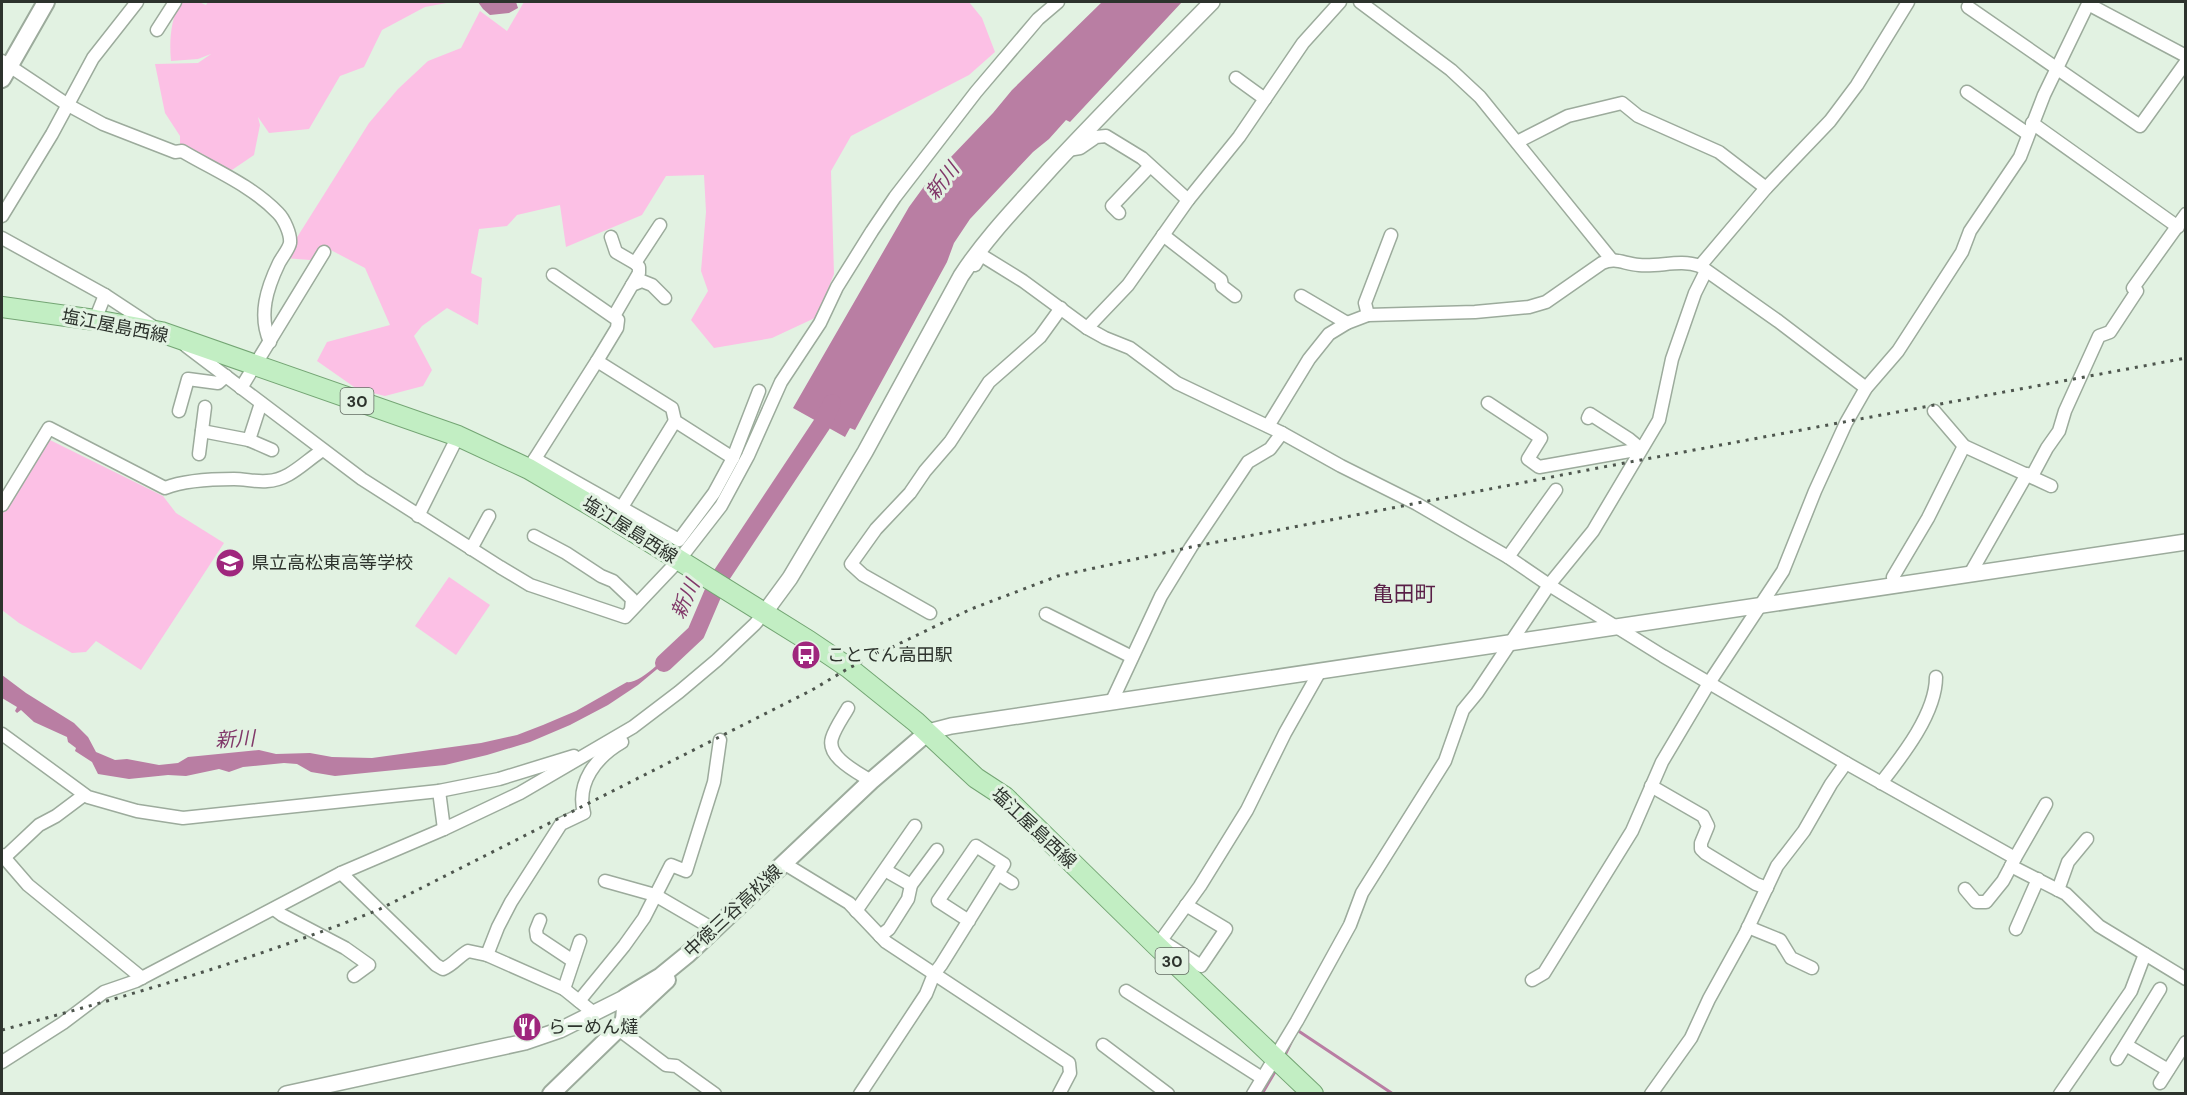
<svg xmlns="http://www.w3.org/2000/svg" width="2187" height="1095" font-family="'DM Sans','Noto Sans JP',sans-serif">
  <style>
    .green { fill: #fcc0e5 }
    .water { fill: #b97ea3 }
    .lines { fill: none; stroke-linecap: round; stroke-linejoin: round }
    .stream { stroke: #b97ea3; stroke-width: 3 }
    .river { stroke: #b97ea3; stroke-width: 18 }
    .minor-casing { stroke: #9cab9c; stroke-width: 15 }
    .tertiary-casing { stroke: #9cab9c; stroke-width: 18 }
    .secondary-casing { stroke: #9cab9c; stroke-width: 20 }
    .primary-casing { stroke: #74a574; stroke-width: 22 }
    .minor { stroke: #fff; stroke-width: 12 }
    .tertiary { stroke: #fff; stroke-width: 15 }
    .secondary { stroke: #fff; stroke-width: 16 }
    .primary { stroke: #c2eec3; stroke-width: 20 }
    .rail { stroke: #4e564e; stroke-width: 3; stroke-dasharray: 3 6; stroke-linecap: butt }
    .labels { text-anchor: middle; stroke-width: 6; stroke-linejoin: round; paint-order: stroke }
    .shield { fill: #e2f2e2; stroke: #636c63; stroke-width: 1.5 }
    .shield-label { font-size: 16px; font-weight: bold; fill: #2d332d }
    .street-label { font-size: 18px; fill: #2d332d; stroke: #e2f2e2 }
    .poi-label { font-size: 18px; fill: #2d332d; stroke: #e2f2e2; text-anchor: start }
    .water-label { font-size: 20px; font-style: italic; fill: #813869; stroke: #e2f2e2 }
    .quarter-label { font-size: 21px; fill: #591f47; stroke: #e2f2e2 }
  </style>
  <rect width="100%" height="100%" fill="#e2f2e2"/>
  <g class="green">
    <path d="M180,2H199L206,5L208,2H452L425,7L382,30L364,67L340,76L309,129L269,133L258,117L260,125L254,155L229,172L180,147V136L165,113L155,64L198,63L211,54L198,59L171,61C169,40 171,20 180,2Z"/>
    <path d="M524,2H969L982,18L995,52L969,75L851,136L831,171L834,274L817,317L772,338L714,348L691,320L708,291L701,271L706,212L704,175L666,176L642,215L566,247L560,205L517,215L507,226L479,229L471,273L482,278L478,325L447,308L422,326L414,336L432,370L423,386L385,396L357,389L317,361L327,342L390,325L365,268L325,247L310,260L284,258L369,123L398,89L428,61L461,48L480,11L507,31Z"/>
    <path d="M50,440L163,496L176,513L224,543L141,670L96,641L86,652L72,653L19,623L2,610V512Z"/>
    <path d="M449,577L490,605L456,655L415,626Z"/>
  </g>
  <g class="water">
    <path d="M478,2H516L518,8L509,13L490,15L483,9Z"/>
    <path d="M1102,2H1182L1070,122L1066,120L1049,139L1033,152L970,219L954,243L947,262L855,430L850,428L845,437L793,408L909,207L928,181L993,113L1012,90Z"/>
    <path d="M680,642V650L638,685L608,705L570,725L530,742L487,755L445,765L335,776L311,772L297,764L284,763L243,767L229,772L219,769L186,776L168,775L129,779L98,774L92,762L75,751L76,748L68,742L67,737L34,722L21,710L17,713L15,711L17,707L2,698V675L26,693L74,723L88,737L96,752L115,760L127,759L159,765L178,763L188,757L259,750L276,754L310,753L332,757L372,758L481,743L517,735L543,725L576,711L627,682C640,685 671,652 680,642Z"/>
  </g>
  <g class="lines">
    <g class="stream">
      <path d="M1284,1057L1297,1030L1393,1094"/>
      <path d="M1262,1094L1276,1070"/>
    </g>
    <path class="river" d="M664,663L696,633L719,579L822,424L832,403"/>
    <g class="minor-casing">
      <g id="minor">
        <path d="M1360,2L1451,70L1480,97L1611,259"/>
        <path d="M2088,4L2186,56"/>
        <path d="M1968,7L2140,126L2186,62"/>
        <path d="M157,30L175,2"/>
        <path d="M2,61L68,105L103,124L175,152L182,151C214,170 251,185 278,213C284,219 291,234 290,243C289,249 282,257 279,263C267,288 258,315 270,342"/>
        <path d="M1236,78L1265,99"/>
        <path d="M1967,92L2028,134"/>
        <path d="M2032,123L2178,227"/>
        <path d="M1517,142L1568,116L1622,103L1638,116L1719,152L1766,188"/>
        <path d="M1068,150L1080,148L1096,137L1106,136L1142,158L1188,200"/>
        <path d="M1119,213L1112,206L1150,166"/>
        <path d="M2,216L52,134L93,58L137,2"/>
        <path d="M1163,235L1221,280L1222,286L1235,296"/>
        <path d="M611,237L616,252L635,263L639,267V273L632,285"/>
        <path d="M2,238L105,295L152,326"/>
        <path d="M635,263L660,225"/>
        <path d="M975,265L981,255L1023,281L1087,328L1105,338L1130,348L1177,383L1282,433L1341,466L1417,504L1508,557L1549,585L1663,656L1846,763L2015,858L2011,866L2066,894L2099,926L2186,979"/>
        <path d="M1700,266L1766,188L1830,121L1857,85L1908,2"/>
        <path d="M553,275L618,320L617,328L597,361"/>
        <path d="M1301,296L1347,323"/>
        <path d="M1368,315L1365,303L1391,235"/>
        <path d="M614,316L632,285L642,281L652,285L665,298"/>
        <path d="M95,320L105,295"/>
        <path d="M1087,328L1128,285L1188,200L1239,137L1303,43L1340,2"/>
        <path d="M186,346L362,479L500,567L530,585L625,617L679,560L721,506L748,456L781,382L820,323L837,287L872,231L895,197L976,92L1038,19L1058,2"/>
        <path d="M241,388L324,252"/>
        <path d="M1488,403L1541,438L1528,459L1539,467L1641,449"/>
        <path d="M179,411L188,379L218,383L226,376"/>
        <path d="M1934,411L1964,446L2051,486"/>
        <path d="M1588,418L1590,414L1629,439L1641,449"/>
        <path d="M1268,426L1309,359L1329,334L1347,323L1368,315L1475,312L1529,307L1546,302L1602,263C1616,257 1624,264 1639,265C1660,267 1680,259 1700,266L1778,321L1866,388"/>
        <path d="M202,431L249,440L272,450"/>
        <path d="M249,440L261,403"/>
        <path d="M199,454L205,407"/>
        <path d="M535,459L679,540L714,493L733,458L759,391"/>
        <path d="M531,465L597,361L672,408L675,421L733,458"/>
        <path d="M2032,476L2047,448L2059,431L2065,411L2099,336L2110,332L2137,291L2133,288L2186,214"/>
        <path d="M2,505L49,428L165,488C185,480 213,479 234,479C245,479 256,482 267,481C290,480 305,461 323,450"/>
        <path d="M622,507L675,421"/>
        <path d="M418,516L458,436"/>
        <path d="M534,536L566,553L601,576L613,581L632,599L631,610"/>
        <path d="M471,549L489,516"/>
        <path d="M1508,557L1556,490"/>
        <path d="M1970,574L2027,474"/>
        <path d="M1894,585L1893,577L1928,518L1964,446"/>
        <path d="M930,613L863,575L851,564L876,529L910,493L925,471L950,442L989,382L1040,337L1061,308"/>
        <path d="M1046,614L1132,657"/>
        <path d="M1111,703L1161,596L1191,547L1248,462L1270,449L1282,433"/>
        <path d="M848,708C843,717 835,728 832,738C826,757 857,772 871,781"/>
        <path d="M2,734L88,797L137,811L183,818L439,791L499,779L574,756"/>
        <path d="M1881,783C1903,755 1936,713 1936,677"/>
        <path d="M1651,786L1703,816L1708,826L1701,843V849L1705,853L1756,884L1767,888"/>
        <path d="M439,791L444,829"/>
        <path d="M2,855L28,885L142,978"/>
        <path d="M4,858L39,825L56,816L84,795"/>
        <path d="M2015,858L2046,804"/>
        <path d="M785,864L849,903L886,942L1069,1063L1070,1073L1059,1094"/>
        <path d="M341,873L436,965L443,969C453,965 459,956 468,951L487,955L564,989L595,1014"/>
        <path d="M890,873L911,885"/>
        <path d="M998,874L1012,883"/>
        <path d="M605,881L655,895L715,930"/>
        <path d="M1965,889L1976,902H1986L2003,881L2011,866"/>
        <path d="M2058,890L2068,862L2087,839"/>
        <path d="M274,909L282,915L345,948L369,965L354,976"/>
        <path d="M856,911L915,826"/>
        <path d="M540,920L536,930L537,937L573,961"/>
        <path d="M1748,927L1780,940L1791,958L1812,968"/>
        <path d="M2016,929L2038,879"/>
        <path d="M880,936L889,929L908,899L911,885L937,850"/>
        <path d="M1162,941L1201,966L1226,929L1186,905"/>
        <path d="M1157,946L1200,886L1247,810L1285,733L1320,671"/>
        <path d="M487,955L498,927L511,902L561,824L584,813C576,783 596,757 622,742"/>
        <path d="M1532,980L1544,973L1632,831L1662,762L1709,683L1783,571L1815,491L1846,423L1866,388L1898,351L1962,252L1970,231L2020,157L2044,95L2089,2"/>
        <path d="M564,989L580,941"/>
        <path d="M1126,991L1262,1078"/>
        <path d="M579,1001L624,946L644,918L671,865L686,871L714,782L720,740"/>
        <path d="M618,1029L666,1065L676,1066L715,1094"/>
        <path d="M1103,1045L1168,1094"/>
        <path d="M2126,1045L2168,1070"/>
        <path d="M2117,1059L2160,989"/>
        <path d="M2,1062L63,1023L104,992L136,981L341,873L444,829L520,793L633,727L679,692L717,660L755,624L765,612"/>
        <path d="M2160,1083L2186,1042"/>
        <path d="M860,1094L926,994L934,974L941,965L1004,864L976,846L938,901L969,921"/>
        <path d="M1253,1094L1297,1021L1350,925L1362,893L1445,761L1463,710L1477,693L1549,585L1593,531L1659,420L1672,359L1695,293L1706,271"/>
        <path d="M1651,1094L1691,1038L1709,999L1745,934L1777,866L1804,831L1831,784L1846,763"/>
        <path d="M2060,1094L2131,991L2145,954"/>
      </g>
    </g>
    <g class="tertiary-casing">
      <g id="tertiary">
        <path d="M765,612L790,578L865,452L961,276C987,236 1020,203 1052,167C1104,111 1158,57 1212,2"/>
        <path d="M928,732L951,726L2186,542"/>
        <path d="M286,1094L525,1042L560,1030L626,997"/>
      </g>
    </g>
    <g class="secondary-casing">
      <g id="secondary">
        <path d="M2,79L46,2"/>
        <path d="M624,1020L667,980"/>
        <path d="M551,1094L618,1029L624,1020L626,997L661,976L688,954L871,781L928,732"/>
      </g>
    </g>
    <g class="primary-casing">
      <path id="primary" d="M2,307L95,320L161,332L458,436L529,469L597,509L809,641L849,668L916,722L976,778L1005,797L1157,946L1313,1094"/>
    </g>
    <use href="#minor" class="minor"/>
    <use href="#tertiary" class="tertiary"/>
    <use href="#secondary" class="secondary"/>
    <use href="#primary" class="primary"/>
    <path class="rail" d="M2,1030C129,996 255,959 378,910L812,690L849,668L971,609L1058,576L1191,547L1598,468L2186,358"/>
  </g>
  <defs>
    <g id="school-disc" transform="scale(1.5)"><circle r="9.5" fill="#9f267d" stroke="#e2f2e2"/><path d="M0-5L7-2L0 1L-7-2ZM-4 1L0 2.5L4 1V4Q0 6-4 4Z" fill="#fff"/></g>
    <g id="bus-disc" transform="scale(1.5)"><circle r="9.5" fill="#9f267d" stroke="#e2f2e2"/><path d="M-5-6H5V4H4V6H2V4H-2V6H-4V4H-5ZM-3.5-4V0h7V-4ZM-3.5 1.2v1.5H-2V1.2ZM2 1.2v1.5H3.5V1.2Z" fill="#fff"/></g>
    <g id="restaurant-disc" transform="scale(1.5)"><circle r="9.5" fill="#9f267d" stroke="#e2f2e2"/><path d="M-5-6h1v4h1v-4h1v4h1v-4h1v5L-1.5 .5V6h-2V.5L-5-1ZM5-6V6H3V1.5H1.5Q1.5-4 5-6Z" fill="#fff"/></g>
  </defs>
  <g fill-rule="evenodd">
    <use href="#school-disc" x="230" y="563"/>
    <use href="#bus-disc" x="806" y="655"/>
    <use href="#restaurant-disc" x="527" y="1027"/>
  </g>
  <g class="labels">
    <g class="shield">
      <rect x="340.5" y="388" width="33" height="26" rx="4.5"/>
      <rect x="1155.5" y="948" width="33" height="26" rx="4.5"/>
    </g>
    <g class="shield-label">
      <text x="357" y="407">30</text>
      <text x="1172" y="967">30</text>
    </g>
    <g class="street-label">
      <text transform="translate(115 326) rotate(11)" y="6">塩江屋島西線</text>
      <text transform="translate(630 530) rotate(32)" y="6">塩江屋島西線</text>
      <text transform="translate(1034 828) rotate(43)" y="6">塩江屋島西線</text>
      <text transform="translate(733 911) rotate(-43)" y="6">中徳三谷高松線</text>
    </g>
    <g class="poi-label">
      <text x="251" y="569">県立高松東高等学校</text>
      <text x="827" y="661">ことでん高田駅</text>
      <text x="548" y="1033">らーめん燵</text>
    </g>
    <g class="water-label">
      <text transform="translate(942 181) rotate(-52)" y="7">新川</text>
      <text transform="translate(685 599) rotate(-66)" y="7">新川</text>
      <text transform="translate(235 739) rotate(-3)" y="7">新川</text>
    </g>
    <g class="quarter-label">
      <text x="1404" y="601">亀田町</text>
    </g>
  </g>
  <rect width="2187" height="1095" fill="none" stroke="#2d332d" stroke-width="6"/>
</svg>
